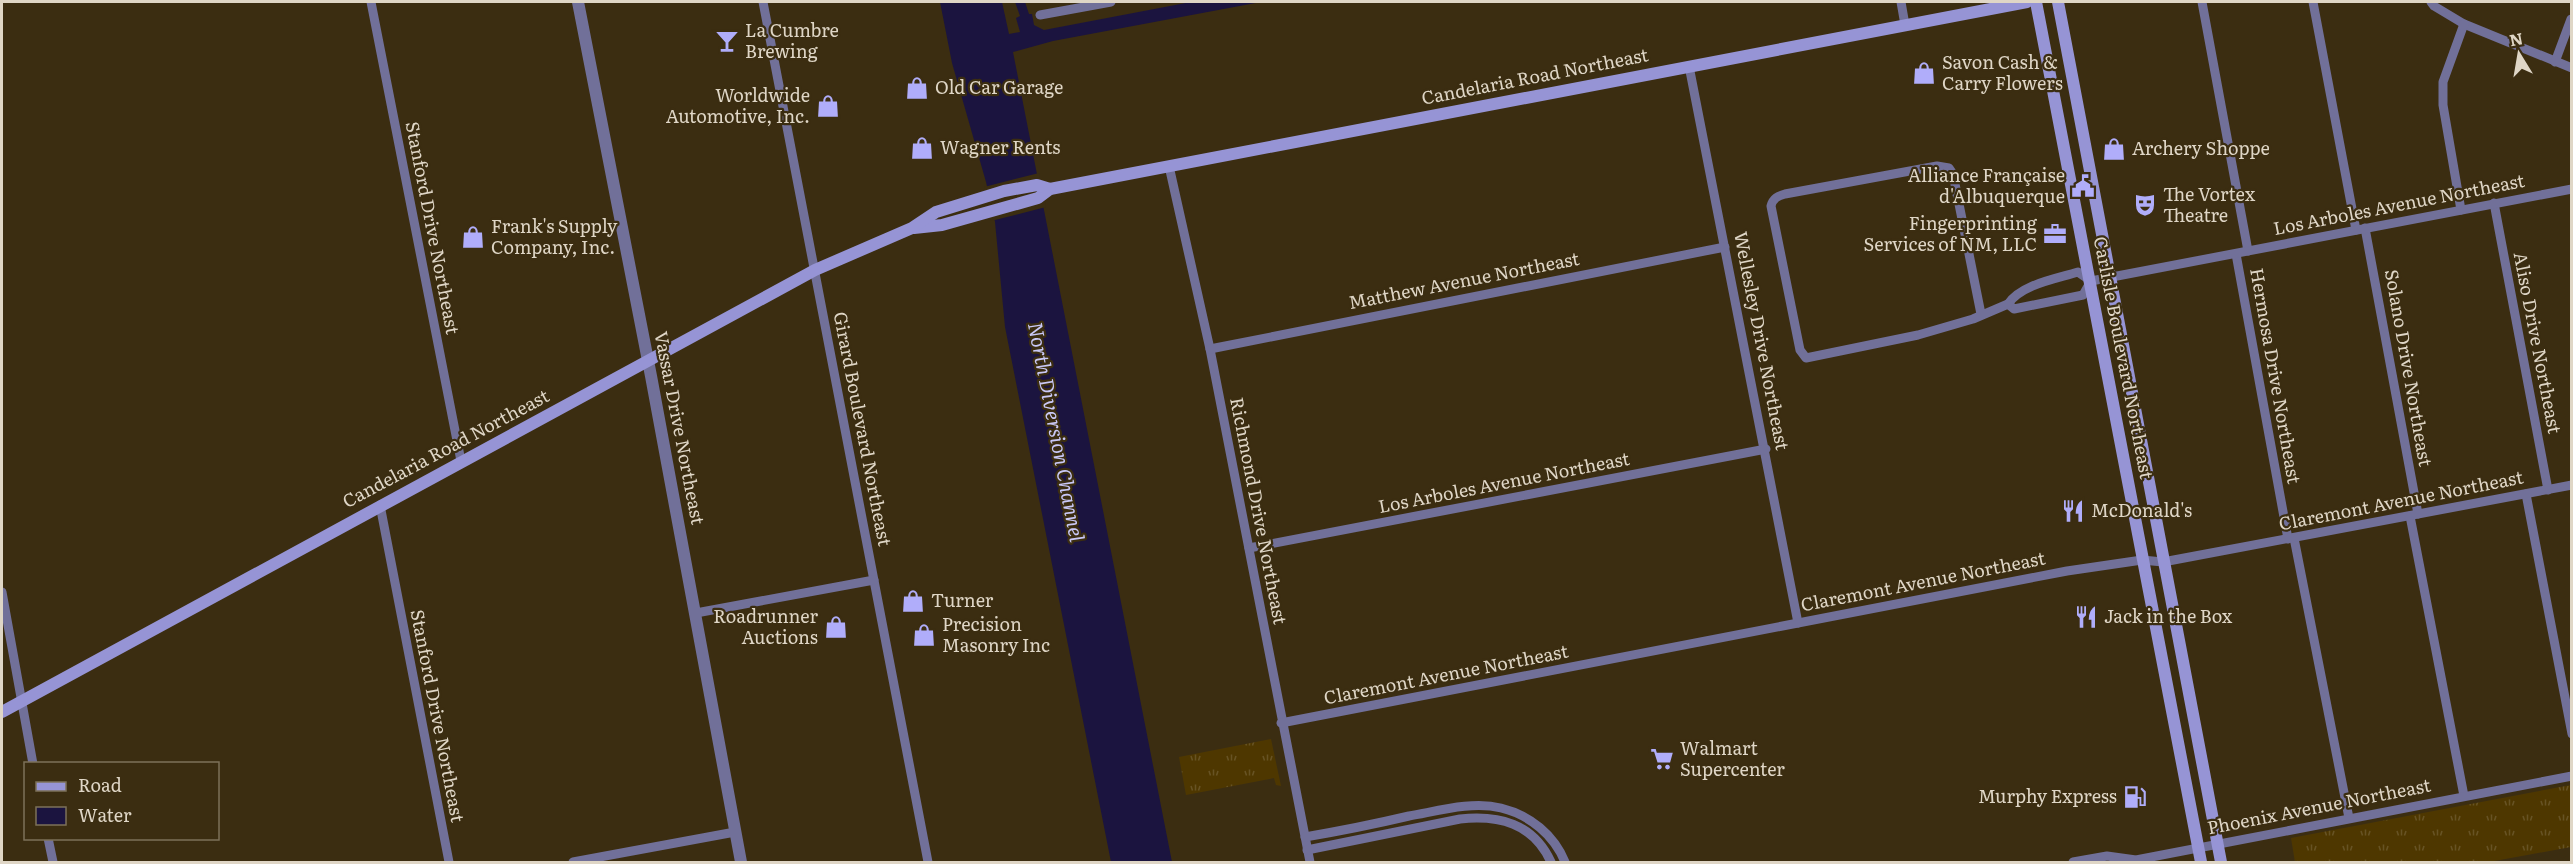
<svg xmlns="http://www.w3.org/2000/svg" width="2573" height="864" font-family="Literata,serif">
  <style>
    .grass { fill: url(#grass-tufts) }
    .water { fill: #1b143f }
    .pier { fill: #3b2d11 }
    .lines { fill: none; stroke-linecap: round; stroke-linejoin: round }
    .minor { stroke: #717099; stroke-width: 9 }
    .tertiary { stroke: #717099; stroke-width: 12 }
    .secondary { stroke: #9694d5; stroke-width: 12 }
    .labels { text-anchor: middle; stroke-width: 4.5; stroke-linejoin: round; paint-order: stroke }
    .poi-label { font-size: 18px; fill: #dfd6c6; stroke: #3b2d11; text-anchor: start }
    .street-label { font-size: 18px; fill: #dfd6c6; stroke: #3b2d11 }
    .water-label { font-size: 20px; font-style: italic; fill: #c9c8f7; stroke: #3b2d11 }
  </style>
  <defs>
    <pattern id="grass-tufts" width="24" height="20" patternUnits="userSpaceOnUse" patternTransform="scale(1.5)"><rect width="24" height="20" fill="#4e3700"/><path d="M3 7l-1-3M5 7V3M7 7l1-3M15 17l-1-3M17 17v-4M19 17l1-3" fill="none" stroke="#675324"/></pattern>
  </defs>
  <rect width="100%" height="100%" fill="#3b2d11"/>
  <g class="grass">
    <path d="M1271,739L1281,786L1276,785L1274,778L1186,795L1179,757Z"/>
    <path d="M2571,785V847L2489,862H2295L2291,838Z"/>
  </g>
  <path class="water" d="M940,2H1002L1009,34L1020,32L1016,18L1020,16L1015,2H1025L1029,14H1032L1034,25L1044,30L1191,2H1261L1053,41L1013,52L1172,862H1111L1005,327L995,222L986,182L952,63Z"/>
  <path class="pier" d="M1039,173L1046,207L991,221L984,187Z"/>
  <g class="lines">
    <g class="minor">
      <path d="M371,2L461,461"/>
      <path d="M763,2L928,862"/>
      <path d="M1901,2L1905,25"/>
      <path d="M2202,2L2248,251"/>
      <path d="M2313,2L2356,230"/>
      <path d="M2431,2L2434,6L2464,24L2572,68"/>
      <path d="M1040,15L1111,2"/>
      <path d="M2555,62L2571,19"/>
      <path d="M1689,66L1798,623"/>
      <path d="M1169,166L1210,349L1310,862"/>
      <path d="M2494,203L2548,490"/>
      <path d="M2461,210L2443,105V82L2464,24"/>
      <path d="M2365,228L2418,514"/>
      <path d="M2236,254L2288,539"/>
      <path d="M2078,272L2091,281L2083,295L2014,309L2008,304C2022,284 2056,279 2078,272Z"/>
      <path d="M2091,281L2572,189"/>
      <path d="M1981,314L1953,174L1949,168L1937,166L1785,194C1778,196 1773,198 1771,206L1800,350L1806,358L1918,335L1973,319L2008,304"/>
      <path d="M1210,349L1725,247"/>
      <path d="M2526,494L2572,734"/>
      <path d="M380,505L449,862"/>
      <path d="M2410,516L2464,796"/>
      <path d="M2294,538L2349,818"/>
      <path d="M1249,548L1766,449"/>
      <path d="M2,592L33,764"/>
      <path d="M696,613L874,580"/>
      <path d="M1281,723L2067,571L2142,560L2163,562L2572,485"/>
      <path d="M1305,837C1340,831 1375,824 1409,816C1438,811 1472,801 1501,808C1530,815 1554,835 1565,862"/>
      <path d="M48,838L53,862"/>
      <path d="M1307,850L1460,819C1499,815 1533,823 1551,862"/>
      <path d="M573,862L735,832"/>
      <path d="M2073,862L2107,856L2136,860L2572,776"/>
    </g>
    <path class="tertiary" d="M578,2L651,376L741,862"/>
    <g class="secondary">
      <path d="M2036,2L2201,862"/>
      <path d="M2058,2L2221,862"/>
      <path d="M914,228L942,225L1038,198L1050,189L2027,2"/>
      <path d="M2,712L815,270L912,228L936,212L1004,191L1037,185L1050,189"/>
    </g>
  </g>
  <defs>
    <g id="bar-bare" transform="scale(1.8)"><path d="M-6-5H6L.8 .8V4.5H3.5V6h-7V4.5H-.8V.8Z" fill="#b0adfa" stroke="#3b2d11" stroke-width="2.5" paint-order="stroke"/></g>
    <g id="shop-bare" transform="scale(1.8)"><path d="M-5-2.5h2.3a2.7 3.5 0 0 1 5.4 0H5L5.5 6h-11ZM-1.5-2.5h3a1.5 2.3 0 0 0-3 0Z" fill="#b0adfa" stroke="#3b2d11" stroke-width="2.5" paint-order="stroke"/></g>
    <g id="civic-bare" transform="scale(1.8)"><path d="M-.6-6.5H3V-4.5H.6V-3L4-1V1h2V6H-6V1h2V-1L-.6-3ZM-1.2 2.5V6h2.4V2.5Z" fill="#b0adfa" stroke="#3b2d11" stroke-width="2.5" paint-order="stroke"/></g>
    <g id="theatre-bare" transform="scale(1.8)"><path d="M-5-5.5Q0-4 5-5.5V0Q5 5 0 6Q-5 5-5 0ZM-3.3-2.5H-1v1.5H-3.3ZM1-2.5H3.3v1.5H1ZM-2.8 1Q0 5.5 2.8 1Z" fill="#b0adfa" stroke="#3b2d11" stroke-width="2.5" paint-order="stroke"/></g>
    <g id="office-bare" transform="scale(1.8)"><path d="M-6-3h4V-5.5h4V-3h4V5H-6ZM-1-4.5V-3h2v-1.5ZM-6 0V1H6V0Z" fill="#b0adfa" stroke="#3b2d11" stroke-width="2.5" paint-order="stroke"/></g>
    <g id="restaurant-bare" transform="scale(1.8)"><path d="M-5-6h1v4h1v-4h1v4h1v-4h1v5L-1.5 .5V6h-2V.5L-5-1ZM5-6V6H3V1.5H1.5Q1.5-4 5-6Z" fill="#b0adfa" stroke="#3b2d11" stroke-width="2.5" paint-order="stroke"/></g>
    <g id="supermarket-bare" transform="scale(1.8)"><path d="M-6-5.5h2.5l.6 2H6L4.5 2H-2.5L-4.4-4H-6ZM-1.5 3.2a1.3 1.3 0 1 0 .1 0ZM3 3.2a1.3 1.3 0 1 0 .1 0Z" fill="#b0adfa" stroke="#3b2d11" stroke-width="2.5" paint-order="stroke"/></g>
    <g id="fuel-bare" transform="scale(1.8)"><path d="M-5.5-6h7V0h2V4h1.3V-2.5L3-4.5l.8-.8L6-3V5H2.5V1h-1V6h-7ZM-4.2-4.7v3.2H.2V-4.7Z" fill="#b0adfa" stroke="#3b2d11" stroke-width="2.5" paint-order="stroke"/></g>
  </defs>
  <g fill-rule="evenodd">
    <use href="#bar-bare" x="727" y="41"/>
    <use href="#shop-bare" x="1924" y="73"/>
    <use href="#shop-bare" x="917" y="88"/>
    <use href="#shop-bare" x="828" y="106"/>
    <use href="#shop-bare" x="922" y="148"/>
    <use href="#shop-bare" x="2114" y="149"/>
    <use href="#civic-bare" x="2083" y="186"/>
    <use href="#theatre-bare" x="2145" y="205"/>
    <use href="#office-bare" x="2055" y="234"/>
    <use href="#shop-bare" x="473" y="237"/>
    <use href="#restaurant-bare" x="2073" y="511"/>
    <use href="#shop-bare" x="913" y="601"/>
    <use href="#restaurant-bare" x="2086" y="617"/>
    <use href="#shop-bare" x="836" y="627"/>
    <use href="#shop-bare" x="924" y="635"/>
    <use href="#supermarket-bare" x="1662" y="759"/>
    <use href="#fuel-bare" x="2135" y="797"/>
  </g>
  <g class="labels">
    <g class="poi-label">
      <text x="745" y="37">La Cumbre<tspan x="745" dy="21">Brewing</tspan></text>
      <text x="1942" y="69">Savon Cash &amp;<tspan x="1942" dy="21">Carry Flowers</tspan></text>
      <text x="935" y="94">Old Car Garage</text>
      <text x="810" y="102" text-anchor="end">Worldwide<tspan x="810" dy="21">Automotive, Inc.</tspan></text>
      <text x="940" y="154">Wagner Rents</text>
      <text x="2132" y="155">Archery Shoppe</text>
      <text x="2065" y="182" text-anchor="end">Alliance Française<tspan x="2065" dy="21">d'Albuquerque</tspan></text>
      <text x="2163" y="201">The Vortex<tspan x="2163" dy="21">Theatre</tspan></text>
      <text x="2037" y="230" text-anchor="end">Fingerprinting<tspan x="2037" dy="21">Services of NM, LLC</tspan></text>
      <text x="491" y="233">Frank's Supply<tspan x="491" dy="21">Company, Inc.</tspan></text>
      <text x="2091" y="517">McDonald's</text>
      <text x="931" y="607">Turner</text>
      <text x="818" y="623" text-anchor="end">Roadrunner<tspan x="818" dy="21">Auctions</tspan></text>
      <text x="2104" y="623">Jack in the Box</text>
      <text x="942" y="631">Precision<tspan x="942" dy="21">Masonry Inc</tspan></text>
      <text x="1680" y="755">Walmart<tspan x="1680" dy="21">Supercenter</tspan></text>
      <text x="2117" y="803" text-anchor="end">Murphy Express</text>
    </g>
    <g class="street-label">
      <text transform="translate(1535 77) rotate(-11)" y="6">Candelaria Road Northeast</text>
      <text transform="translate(2399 205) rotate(-11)" y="6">Los Arboles Avenue Northeast</text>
      <text transform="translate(432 228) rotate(79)" y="6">Stanford Drive Northeast</text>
      <text transform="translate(1464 281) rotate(-11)" y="6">Matthew Avenue Northeast</text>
      <text transform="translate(1761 341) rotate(79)" y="6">Wellesley Drive Northeast</text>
      <text transform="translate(2537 343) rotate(79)" y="6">Aliso Drive Northeast</text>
      <text transform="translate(2123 358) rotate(79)" y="6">Carlisle Boulevard Northeast</text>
      <text transform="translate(2408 368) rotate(80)" y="6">Solano Drive Northeast</text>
      <text transform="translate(2275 376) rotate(80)" y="6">Hermosa Drive Northeast</text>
      <text transform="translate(679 428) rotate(79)" y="6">Vassar Drive Northeast</text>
      <text transform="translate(862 429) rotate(79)" y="6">Girard Boulevard Northeast</text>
      <text transform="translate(446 449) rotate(-28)" y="6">Candelaria Road Northeast</text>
      <text transform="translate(1504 483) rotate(-11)" y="6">Los Arboles Avenue Northeast</text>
      <text transform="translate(2401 501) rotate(-11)" y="6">Claremont Avenue Northeast</text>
      <text transform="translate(1258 511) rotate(79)" y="6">Richmond Drive Northeast</text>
      <text transform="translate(1923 582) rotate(-11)" y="6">Claremont Avenue Northeast</text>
      <text transform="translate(1446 675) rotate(-11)" y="6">Claremont Avenue Northeast</text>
      <text transform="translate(437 716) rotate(79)" y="6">Stanford Drive Northeast</text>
      <text transform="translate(2319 807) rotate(-11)" y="6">Phoenix Avenue Northeast</text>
    </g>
    <g class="water-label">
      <text transform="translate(1056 432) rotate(79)" y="7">North Diversion Channel</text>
    </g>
  </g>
  <rect width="2573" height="864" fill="none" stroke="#dfd6c6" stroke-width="6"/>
  <rect x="24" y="762" width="195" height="78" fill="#3b2d11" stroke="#7d7159" stroke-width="1.5"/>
  <rect x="36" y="782" width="30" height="9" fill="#9694d5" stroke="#7d7159" stroke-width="1.5"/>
  <text x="78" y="792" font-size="18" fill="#dfd6c6">Road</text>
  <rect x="36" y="807" width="30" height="18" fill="#1b143f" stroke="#7d7159" stroke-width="1.5"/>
  <text x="78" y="822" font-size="18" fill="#dfd6c6">Water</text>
  <g transform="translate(2519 54) rotate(349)" stroke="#3b2d11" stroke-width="4.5" paint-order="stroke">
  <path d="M0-4.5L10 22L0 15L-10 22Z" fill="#dfd6c6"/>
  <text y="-9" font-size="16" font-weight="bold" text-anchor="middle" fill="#dfd6c6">N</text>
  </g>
</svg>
